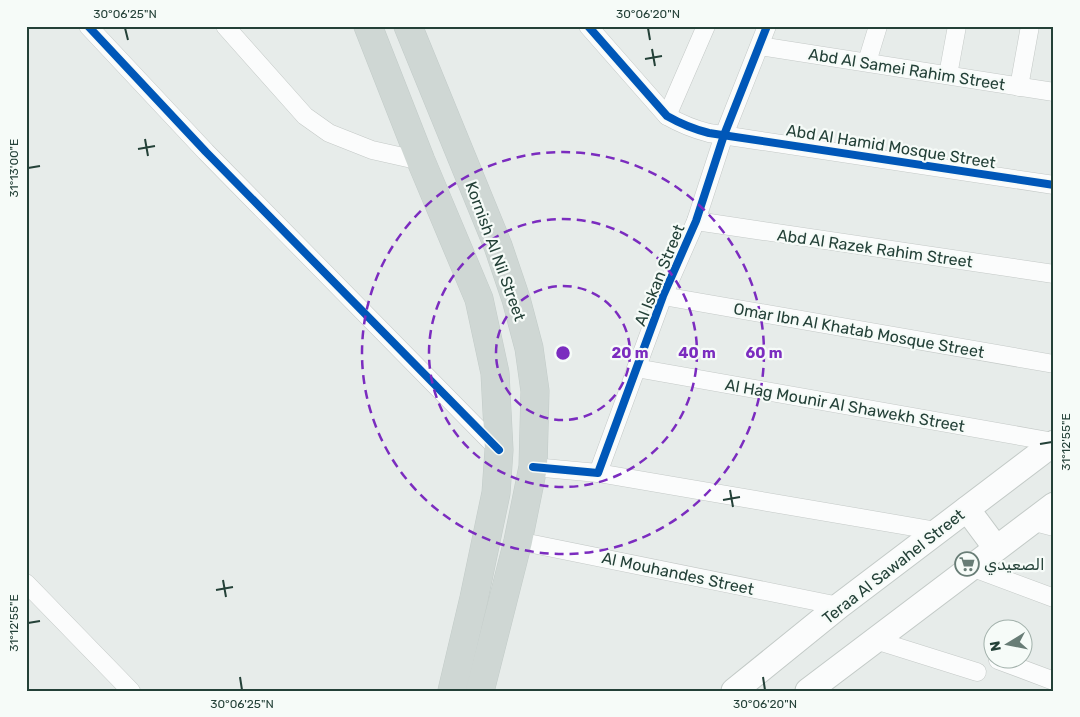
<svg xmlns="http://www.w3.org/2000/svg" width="1080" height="717" font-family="Rubik,Cairo,sans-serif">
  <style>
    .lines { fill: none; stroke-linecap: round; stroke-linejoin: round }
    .minor-casing { stroke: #c4c9c7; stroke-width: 19 }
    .secondary-casing { stroke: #c3cac7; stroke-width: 27 }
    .primary-casing { stroke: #c2cbc8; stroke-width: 29 }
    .minor { stroke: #fbfcfc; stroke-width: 18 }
    .secondary { stroke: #fbfcfc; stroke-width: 25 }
    .primary { stroke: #cfd7d4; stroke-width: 28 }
    .cycleway-casing { stroke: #f6fbf8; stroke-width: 11 }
    .cycleway { stroke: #0057b8; stroke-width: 8 }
    .ticks { fill: none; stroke: #244138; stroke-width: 2 }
    .ring { fill: none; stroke: #7b2cbf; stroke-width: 2.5; stroke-dasharray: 9 6 }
    .labels { text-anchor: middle; stroke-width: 4.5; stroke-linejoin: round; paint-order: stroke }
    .street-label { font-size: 16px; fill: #244138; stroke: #f6fbf8 }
    .poi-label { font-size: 16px; fill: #244138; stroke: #f6fbf8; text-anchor: start }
    .centre { fill: #7b2cbf; stroke: #f6fbf8; stroke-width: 2.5 }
    .ring-label { font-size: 15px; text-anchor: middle; font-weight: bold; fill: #7b2cbf; stroke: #f6fbf8; stroke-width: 4.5; stroke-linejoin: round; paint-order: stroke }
    .neatline { fill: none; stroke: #244138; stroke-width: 2 }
    .ticks-label { font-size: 12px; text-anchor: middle; fill: #244138 }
  </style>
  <rect width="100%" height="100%" fill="#e7ecea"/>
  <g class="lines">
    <g class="minor-casing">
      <g id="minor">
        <path d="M88,26L206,152L499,450"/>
        <path d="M225,26L305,116L329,133L372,150L421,161"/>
        <path d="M588,26L667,116C681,124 693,129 709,133L1054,185"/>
        <path d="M760,46L1054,92"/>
        <path d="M867,62L878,26"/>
        <path d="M948,75L957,26"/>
        <path d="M1019,87L1030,26"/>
        <path d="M667,116L706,26"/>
        <path d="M696,221L1054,274"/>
        <path d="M663,296L1054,364"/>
        <path d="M636,368L1054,442"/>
        <path d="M533,467L598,473L663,296L696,221L724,135L767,26"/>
        <path d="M598,473L937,531"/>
        <path d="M1031,521L1054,527"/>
        <path d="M518,541L839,606"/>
        <path d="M971,567L1054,598"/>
        <path d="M26,583L131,691"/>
        <path d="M875,640L977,672"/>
        <path d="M998,660L1054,681"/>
      </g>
    </g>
    <g class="secondary-casing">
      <g id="secondary">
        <path d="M967,509L996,548"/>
        <path d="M734,691L839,606L1054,443"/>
        <path d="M808,691L1054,505"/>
      </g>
    </g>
    <g class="primary-casing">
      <g id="primary">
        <path d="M368,26L421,161L479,299L495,373L499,450L496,493L474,598L452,691"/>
        <path d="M408,26L498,246L516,299L529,348L535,391L533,467L518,541L480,691"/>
      </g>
    </g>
    <use href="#minor" class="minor"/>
    <use href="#secondary" class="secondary"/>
    <use href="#primary" class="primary"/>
    <g class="cycleway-casing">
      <g id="cycleway">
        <path d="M88,26L206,152L499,450"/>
        <path d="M588,26L667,116C681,124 693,129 709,133L1054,185"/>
        <path d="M533,467L598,473L663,296L696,221L724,135L767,26"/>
      </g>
    </g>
    <use href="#cycleway" class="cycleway"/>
  </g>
  <path class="ticks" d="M125,28L128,40M648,28L650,40M652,49L655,66M645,59L662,56M145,139L148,156M138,149L155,146M28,168L40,166M1040,444L1052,442M730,490L733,507M723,500L740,497M223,580L226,597M216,590L233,587M28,623L40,621M240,677L242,690M763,677L765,690"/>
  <g class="ring">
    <circle cx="563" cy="353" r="67"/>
    <circle cx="563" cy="353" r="134"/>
    <circle cx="563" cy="353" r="201"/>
  </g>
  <defs>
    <g id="supermarket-ring" transform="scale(1.25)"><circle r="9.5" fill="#f6fbf8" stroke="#687d76" stroke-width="1.5"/><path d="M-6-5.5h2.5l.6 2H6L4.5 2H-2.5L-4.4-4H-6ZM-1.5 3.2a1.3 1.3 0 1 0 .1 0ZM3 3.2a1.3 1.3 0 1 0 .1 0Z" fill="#687d76"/></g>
  </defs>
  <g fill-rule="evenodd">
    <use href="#supermarket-ring" x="967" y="564"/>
  </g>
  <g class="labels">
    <g class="street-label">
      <text transform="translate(907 69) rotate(9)" y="6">Abd Al Samei Rahim Street</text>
      <text transform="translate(891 146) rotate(9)" y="6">Abd Al Hamid Mosque Street</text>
      <text transform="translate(875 248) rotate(8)" y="6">Abd Al Razek Rahim Street</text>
      <text transform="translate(496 251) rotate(70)" y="6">Kornish Al Nil Street</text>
      <text transform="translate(659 275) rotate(-68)" y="6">Al Iskan Street</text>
      <text transform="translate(859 330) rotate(10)" y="6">Omar Ibn Al Khatab Mosque Street</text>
      <text transform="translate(845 405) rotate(10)" y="6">Al Hag Mounir Al Shawekh Street</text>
      <text transform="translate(893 566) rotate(-38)" y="6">Teraa Al Sawahel Street</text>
      <text transform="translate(678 573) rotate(12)" y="6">Al Mouhandes Street</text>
    </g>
    <g class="poi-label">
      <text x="984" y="570">الصعيدي</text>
    </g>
  </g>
  <circle cx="563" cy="353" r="8" class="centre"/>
  <g class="ring-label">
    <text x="630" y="358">20 m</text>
    <text x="697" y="358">40 m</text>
    <text x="764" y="358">60 m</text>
  </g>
  <rect width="1080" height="717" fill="none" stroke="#f6fbf8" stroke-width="55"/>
  <g transform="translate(1008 644) rotate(260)"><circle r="24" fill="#f6fbf8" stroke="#a2b1ab"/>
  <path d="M0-4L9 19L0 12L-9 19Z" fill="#687d76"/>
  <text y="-8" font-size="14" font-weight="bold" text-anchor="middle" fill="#244138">N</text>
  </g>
  <rect x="28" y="28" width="1024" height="662" class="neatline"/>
  <g class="ticks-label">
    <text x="125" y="18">30°06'25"N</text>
    <text x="648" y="18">30°06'20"N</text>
    <text transform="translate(14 168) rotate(-90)" y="4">31°13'00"E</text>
    <text transform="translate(1066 442) rotate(-90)" y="4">31°12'55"E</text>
    <text transform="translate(14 623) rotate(-90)" y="4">31°12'55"E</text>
    <text x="242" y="708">30°06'25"N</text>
    <text x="765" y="708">30°06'20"N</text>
  </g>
</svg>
